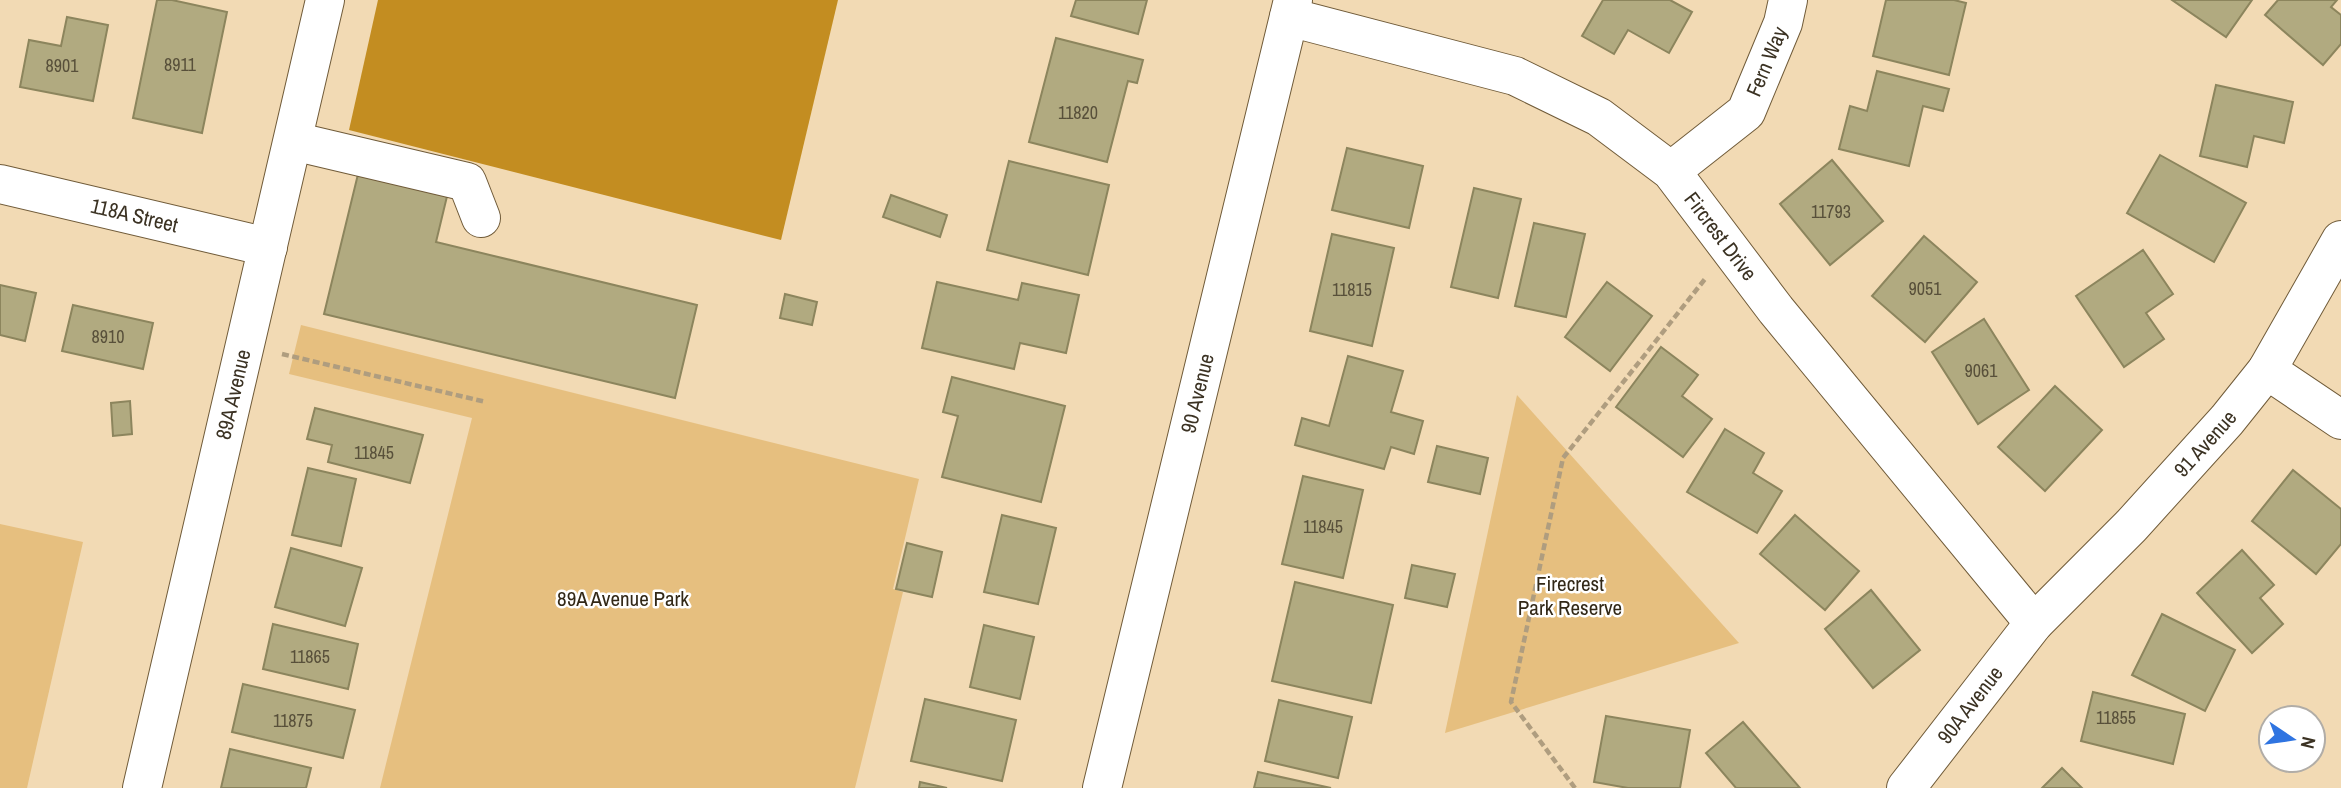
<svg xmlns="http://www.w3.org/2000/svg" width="2341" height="788" font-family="'Archivo Narrow',sans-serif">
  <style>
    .green { fill: #e6bf7f }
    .forest { fill: #c38d21 }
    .building { fill: #b1aa80; stroke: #8c855d; stroke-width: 2 }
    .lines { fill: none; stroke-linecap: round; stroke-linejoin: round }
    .minor-casing { stroke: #705b39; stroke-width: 40 }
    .path { stroke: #af9d7f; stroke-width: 4.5; stroke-dasharray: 7 3.5; stroke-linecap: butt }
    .minor { stroke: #fff; stroke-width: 38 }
    .labels { text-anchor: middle; stroke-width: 5; stroke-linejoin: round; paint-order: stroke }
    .number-label { font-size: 18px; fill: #58503a }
    .street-label { font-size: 21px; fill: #3b3223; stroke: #fff }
    .park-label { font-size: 21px; fill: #322817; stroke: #fff }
  </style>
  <rect width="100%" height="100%" fill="#f2dab4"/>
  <g class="green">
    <path d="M301,325L919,479L893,589L903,592L855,788H380L472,418L289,374Z"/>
    <path d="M1517,395L1739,643L1445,733Z"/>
    <path d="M0,524L83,542L27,788H0Z"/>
  </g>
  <path class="forest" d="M378,0H838L781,240L349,130Z"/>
  <g class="building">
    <path d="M157,0H172L227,12L202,133L133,118Z"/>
    <path d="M1076,0H1147L1138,34L1071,16Z"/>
    <path d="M1603,0H1670L1692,12L1669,53L1628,30L1614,54L1582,36Z"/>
    <path d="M1886,0H1954L1966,3L1949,75L1873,56Z"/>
    <path d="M2172,0H2252L2226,37Z"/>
    <path d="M2278,0H2337L2331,7L2341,15V44L2323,65L2265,15Z"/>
    <path d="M67,17L108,25L93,101L20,87L29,40L61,46Z"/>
    <path d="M1056,38L1143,60L1137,83L1128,81L1107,162L1029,142Z"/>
    <path d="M1877,71L1949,89L1943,111L1923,106L1909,166L1839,149L1850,106L1867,111Z"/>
    <path d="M2216,85L2293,102L2284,143L2254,136L2247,167L2200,156Z"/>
    <path d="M1347,148L1423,166L1409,228L1332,210Z"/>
    <path d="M2160,155L2246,203L2214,262L2127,213Z"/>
    <path d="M1832,160L1883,221L1830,265L1780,204Z"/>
    <path d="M1009,161L1109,185L1088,275L987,250Z"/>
    <path d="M360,166L449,188L436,242L697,305L675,398L324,314Z"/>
    <path d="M1474,188L1521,199L1498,298L1451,287Z"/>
    <path d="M891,195L947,215L940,237L883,217Z"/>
    <path d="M1534,223L1585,234L1566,317L1515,306Z"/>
    <path d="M1332,234L1394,248L1372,346L1310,331Z"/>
    <path d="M1924,236L1977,282L1925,342L1872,296Z"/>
    <path d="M2143,250L2173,294L2146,313L2164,339L2124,367L2076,296Z"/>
    <path d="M937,282L1018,300L1022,283L1079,295L1066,353L1020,343L1014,369L922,348Z"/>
    <path d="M1607,282L1652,316L1610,371L1565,337Z"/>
    <path d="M0,285L36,293L25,341L0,335Z"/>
    <path d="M785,294L817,302L812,325L780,318Z"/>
    <path d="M73,305L153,323L143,369L62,351Z"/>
    <path d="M1984,319L2029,390L1978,424L1932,352Z"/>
    <path d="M1661,347L1698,375L1682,396L1712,419L1683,457L1616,407Z"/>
    <path d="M1348,356L1403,371L1391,412L1423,421L1414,454L1391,447L1384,469L1295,445L1302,418L1329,426Z"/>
    <path d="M952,377L1065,406L1041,502L942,477L958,416L943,412Z"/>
    <path d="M2055,386L2102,430L2045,491L1998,447Z"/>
    <path d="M130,401L132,434L113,436L111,403Z"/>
    <path d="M315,408L423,435L410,483L328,462L332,445L307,439Z"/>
    <path d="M1725,429L1764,453L1753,473L1782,491L1757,533L1687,492Z"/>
    <path d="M1437,446L1488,458L1480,494L1428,482Z"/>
    <path d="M308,468L356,479L341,546L292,535Z"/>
    <path d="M2293,470L2341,509V544L2316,574L2252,521Z"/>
    <path d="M1303,476L1363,490L1343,578L1282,564Z"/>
    <path d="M1002,515L1056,528L1038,604L984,592Z"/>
    <path d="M1795,515L1859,571L1825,610L1760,554Z"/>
    <path d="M907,543L942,552L932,597L896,589Z"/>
    <path d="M291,548L362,568L345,626L275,607Z"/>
    <path d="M2242,550L2274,585L2260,598L2283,624L2252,653L2197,593Z"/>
    <path d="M1412,565L1455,574L1447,607L1405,598Z"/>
    <path d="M1295,582L1393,605L1371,703L1272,681Z"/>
    <path d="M1871,590L1920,650L1873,688L1825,629Z"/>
    <path d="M2162,614L2235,650L2205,711L2132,675Z"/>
    <path d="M273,624L358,644L348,689L263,669Z"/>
    <path d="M984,625L1034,637L1020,699L970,687Z"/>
    <path d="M243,684L355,710L343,758L232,732Z"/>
    <path d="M2093,692L2185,714L2173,764L2081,741Z"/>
    <path d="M925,699L1016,720L1002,781L911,761Z"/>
    <path d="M1279,700L1352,717L1338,778L1265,761Z"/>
    <path d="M1606,716L1690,730L1680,788H1628L1594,782Z"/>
    <path d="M1743,722L1800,788H1736L1706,753Z"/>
    <path d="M230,749L311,768L306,788H221Z"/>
    <path d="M2062,768L2082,788H2042Z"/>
    <path d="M1258,772L1331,788H1254Z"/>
    <path d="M920,782L947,788H919Z"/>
  </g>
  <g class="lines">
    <g class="minor-casing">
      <g id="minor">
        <path id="s1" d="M1289,17L1515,76L1599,117L1671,171L1776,310L2034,623"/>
        <path d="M293,141L467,182L481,218"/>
        <path id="s2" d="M1671,171L1746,112L1783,23L1788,0"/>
        <path id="s3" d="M0,184L268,247"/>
        <path d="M2267,370L2341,420"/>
        <path id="s4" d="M142,788L325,0"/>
        <path id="s5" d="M1102,788L1293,0"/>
        <path id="s6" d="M1906,788L2034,623L2131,526L2227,420L2267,370L2341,240"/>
      </g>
    </g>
    <g class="path">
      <path d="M282,354L486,402"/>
      <path d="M1575,788L1511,702L1563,458L1705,279"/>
    </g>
    <use href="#minor" class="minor"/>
  </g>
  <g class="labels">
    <g class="number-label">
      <text x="180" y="71">8911</text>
      <text x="62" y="72">8901</text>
      <text x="1078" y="119">11820</text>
      <text x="1831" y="218">11793</text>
      <text x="1925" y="295">9051</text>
      <text x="1352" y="296">11815</text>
      <text x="108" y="343">8910</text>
      <text x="1981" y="377">9061</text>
      <text x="374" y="459">11845</text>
      <text x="1323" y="533">11845</text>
      <text x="310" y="663">11865</text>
      <text x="2116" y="724">11855</text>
      <text x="293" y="727">11875</text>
    </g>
    <g class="street-label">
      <text dy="7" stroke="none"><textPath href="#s2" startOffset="150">Fern Way</textPath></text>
      <text dy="7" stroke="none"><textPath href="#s3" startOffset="138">118A Street</textPath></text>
      <text dy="7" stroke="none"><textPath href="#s1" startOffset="499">Fircrest Drive</textPath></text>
      <text dy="7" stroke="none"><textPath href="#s4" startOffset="404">89A Avenue</textPath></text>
      <text dy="7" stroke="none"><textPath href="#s5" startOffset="406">90 Avenue</textPath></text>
      <text dy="7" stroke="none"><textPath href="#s6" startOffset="457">91 Avenue</textPath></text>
      <text dy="7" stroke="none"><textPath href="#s6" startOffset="105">90A Avenue</textPath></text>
    </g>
    <g class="park-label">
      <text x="1570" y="591">Firecrest<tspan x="1570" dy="24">Park Reserve</tspan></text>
      <text x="623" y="606">89A Avenue Park</text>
    </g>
  </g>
  <g transform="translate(2292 739) rotate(103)"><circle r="33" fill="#ffffff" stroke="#b1ada7" stroke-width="2"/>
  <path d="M0-5L12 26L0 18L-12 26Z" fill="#2f74e1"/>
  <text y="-10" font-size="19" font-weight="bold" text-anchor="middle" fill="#3b3223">N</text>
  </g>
</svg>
